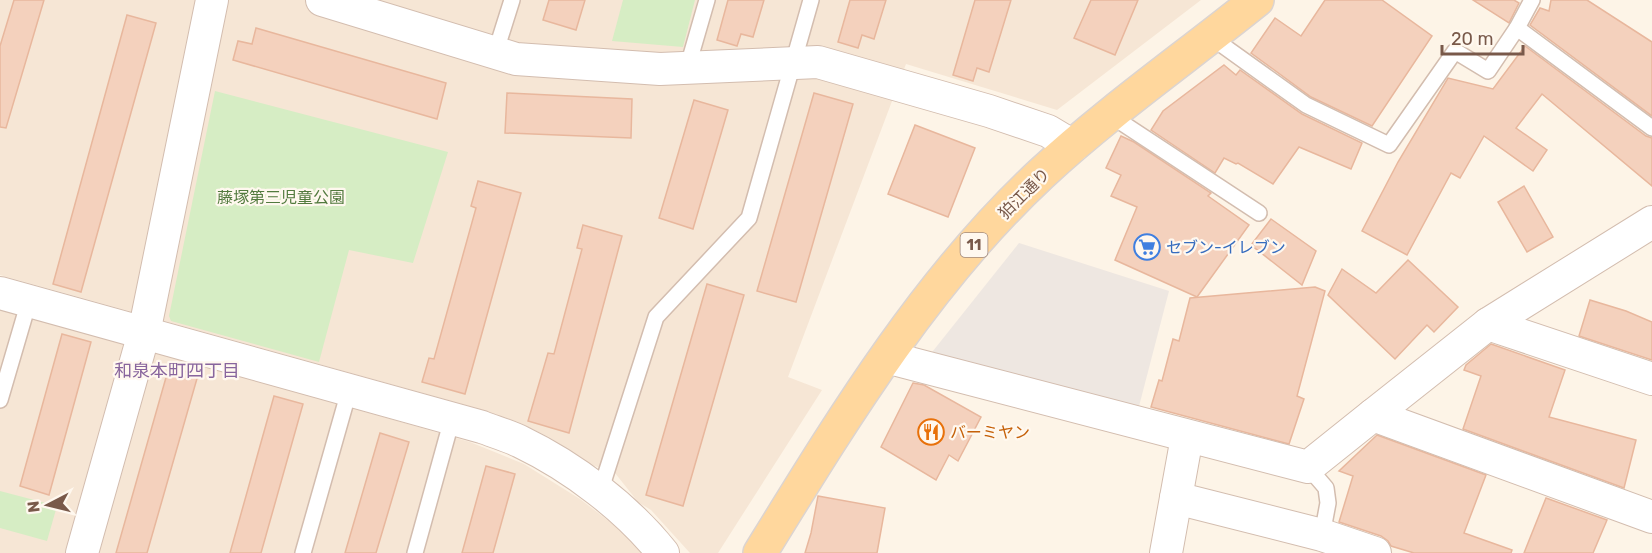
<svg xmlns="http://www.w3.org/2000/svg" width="1652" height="553" font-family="Rubik,'Noto Sans JP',sans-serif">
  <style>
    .residential { fill: #f6e6d5 }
    .industrial { fill: #eee7e1 }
    .green { fill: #d6edc4 }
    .building { fill: #f4d1bd; stroke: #e8b79d; stroke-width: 1.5 }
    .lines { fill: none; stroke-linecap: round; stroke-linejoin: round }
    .lane-casing { stroke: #d3bdaf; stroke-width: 18 }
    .street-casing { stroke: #d3bdaf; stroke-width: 34 }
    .primary-casing { stroke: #dcd4d0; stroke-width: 36 }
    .lane { stroke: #fff; stroke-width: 15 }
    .street { stroke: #fff; stroke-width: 32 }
    .primary { stroke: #ffd79d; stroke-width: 33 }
    .labels { text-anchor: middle; stroke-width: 4.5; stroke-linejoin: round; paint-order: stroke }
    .shield { fill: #fff8ef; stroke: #a1897c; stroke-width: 1.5 }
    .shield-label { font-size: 15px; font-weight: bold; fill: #79594a }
    .street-label { font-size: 16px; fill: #79594a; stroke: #fff8ef }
    .park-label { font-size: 16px; fill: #527a3e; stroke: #fff8ef }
    .shop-label { font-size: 16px; fill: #366cbe; stroke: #fff8ef; text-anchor: start }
    .food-label { font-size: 16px; fill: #c56008; stroke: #fff8ef; text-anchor: start }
    .neighbourhood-label { font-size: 18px; fill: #88659d; stroke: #fff8ef }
  </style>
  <rect width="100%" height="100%" fill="#fdf4e7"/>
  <g class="residential">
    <path d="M0,0H1201L1057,110L906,64L788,377L822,390L718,553H690L651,510L638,502L615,473L589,464L549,437L518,422L476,408L0,275Z"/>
    <path d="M0,306L470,442L524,464L580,499L614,525L643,553H0Z"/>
  </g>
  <path class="industrial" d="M1019,243L1169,291L1137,414L929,356Z"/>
  <g class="green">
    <path d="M623,0H695L683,47L612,41Z"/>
    <path d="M215,91L448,152L413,263L349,250L319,362L171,321L169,316Z"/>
    <path d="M0,491L57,506L47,541L0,528Z"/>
  </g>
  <g class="building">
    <path d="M14,0H44L6,128L0,127V46Z"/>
    <path d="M549,0H585L576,30L543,20Z"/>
    <path d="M728,0H764L753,37L741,34L737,46L717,40Z"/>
    <path d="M850,0H886L874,39L862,35L858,48L838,42Z"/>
    <path d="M975,0H1011L989,72L977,68L973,81L953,75Z"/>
    <path d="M1091,0H1138L1115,55L1074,38Z"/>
    <path d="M1325,0H1382L1432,36L1372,126L1311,97L1251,53L1275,18L1301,36Z"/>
    <path d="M1473,0H1514L1519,3L1509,23Z"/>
    <path d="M1551,0H1587L1652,42V116L1530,25L1540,8L1549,11Z"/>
    <path d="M127,15L156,23L81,292L53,284Z"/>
    <path d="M256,28L446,83L437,119L233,60L238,41L252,44Z"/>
    <path d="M1525,46L1646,136L1652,138V186L1542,94L1516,128L1547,150L1533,171L1484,136L1460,178L1451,173L1407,255L1362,231L1398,162L1448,78L1493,89Z"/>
    <path d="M1224,65L1236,75L1240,70L1302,114L1362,143L1351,169L1299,147L1273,184L1238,163L1236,164L1224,158L1215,173L1151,130L1163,111Z"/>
    <path d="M507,93L632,99L631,138L505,133Z"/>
    <path d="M814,93L853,104L796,302L757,291Z"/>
    <path d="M694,100L728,110L693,229L659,218Z"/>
    <path d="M915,125L975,148L948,217L888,194Z"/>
    <path d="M1121,136L1134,142L1211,193L1208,196L1249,225L1197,297L1115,260L1137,207L1111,196L1121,175L1106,168Z"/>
    <path d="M478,181L521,193L465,394L422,382L429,358L434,359L476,208L471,206Z"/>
    <path d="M1524,186L1553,237L1527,252L1498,202Z"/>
    <path d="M1271,219L1316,251L1302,285L1251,245Z"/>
    <path d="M583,225L622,236L569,433L528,421L548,353L554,354L582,249L577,248Z"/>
    <path d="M1408,260L1458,307L1434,332L1427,325L1395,359L1328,295L1342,269L1376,293Z"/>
    <path d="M707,284L744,295L683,506L646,495Z"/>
    <path d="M1315,287L1325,291L1297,396L1304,399L1289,444L1151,407L1159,380L1162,381L1173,339L1179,341L1190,298Z"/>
    <path d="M1590,300L1626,311L1652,322V360L1579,336Z"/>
    <path d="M62,334L91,342L49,495L20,486Z"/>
    <path d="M1491,344L1565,370L1549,417L1636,440L1624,488L1463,429L1481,376L1464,370L1466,365Z"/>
    <path d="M169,367L198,375L147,553H116Z"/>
    <path d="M913,383L924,385L981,417L958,461L949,455L936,480L881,447Z"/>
    <path d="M274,396L303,404L261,553H230Z"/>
    <path d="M380,433L409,442L376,553H345Z"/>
    <path d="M1377,435L1486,475L1464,533L1512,550L1511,553H1414L1391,546L1388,541L1381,536L1339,522L1353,476L1339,471Z"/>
    <path d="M486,466L515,474L493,553H462Z"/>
    <path d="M818,496L885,508L877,553H805L811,533Z"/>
    <path d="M1546,498L1607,520L1593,553H1524Z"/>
  </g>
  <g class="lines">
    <g class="lane-casing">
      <g id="lane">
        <path d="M1517,28L1652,128"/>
        <path d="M1211,37L1306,105L1389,145L1455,51L1488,71L1517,28L1532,0"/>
        <path d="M495,54L512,0"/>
        <path d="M687,69L707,0"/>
        <path d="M1110,115L1259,213"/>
        <path d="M0,400L29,301"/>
        <path d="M1308,467L1326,488L1328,503L1322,535"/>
        <path d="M600,492L656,317L749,218L811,0"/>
        <path d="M303,553L349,391"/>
        <path d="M415,553L452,419"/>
      </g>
    </g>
    <g class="street-casing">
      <g id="street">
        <path d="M322,0L516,59L660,69L818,62L989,111L1048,131L1073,146"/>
        <path d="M0,293L482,427C495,432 509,436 521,442C573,467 627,508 663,553"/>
        <path d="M1488,324L1652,379"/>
        <path d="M886,357L1308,467L1373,415L1652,517"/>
        <path d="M1373,415L1488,324L1652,222"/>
        <path d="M1176,498L1322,535L1375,553"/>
        <path d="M82,553L144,333L212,0"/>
        <path d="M1166,553L1187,437"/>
      </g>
    </g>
    <g class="primary-casing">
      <path id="primary" d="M760,553C842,420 926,281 1041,174C1109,111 1185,58 1257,0"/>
    </g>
    <use href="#lane" class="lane"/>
    <use href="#street" class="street"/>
    <use href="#primary" class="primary"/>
  </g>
  <defs>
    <g id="supermarket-ring" transform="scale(1.35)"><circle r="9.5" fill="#fff8ef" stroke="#3f7fe0" stroke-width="1.5"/><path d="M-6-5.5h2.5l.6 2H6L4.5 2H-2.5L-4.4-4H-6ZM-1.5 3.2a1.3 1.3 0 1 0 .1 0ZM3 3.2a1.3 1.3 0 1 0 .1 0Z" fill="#3f7fe0"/></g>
    <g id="restaurant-ring" transform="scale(1.35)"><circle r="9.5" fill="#fff8ef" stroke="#e8710a" stroke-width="1.5"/><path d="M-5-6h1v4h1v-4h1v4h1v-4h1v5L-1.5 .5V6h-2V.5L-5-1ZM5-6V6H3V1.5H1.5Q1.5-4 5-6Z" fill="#e8710a"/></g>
  </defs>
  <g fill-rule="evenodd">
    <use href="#supermarket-ring" x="1147" y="247"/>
    <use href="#restaurant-ring" x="931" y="432"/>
  </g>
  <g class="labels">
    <rect class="shield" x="960.5" y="233" width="27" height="24" rx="4.5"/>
    <g class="shield-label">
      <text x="974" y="250">11</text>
    </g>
    <g class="street-label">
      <text transform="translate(1024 193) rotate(-45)" y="6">狛江通り</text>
    </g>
    <g class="park-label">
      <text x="281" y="203">藤塚第三児童公園</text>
    </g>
    <g class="shop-label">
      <text x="1166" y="253">セブン-イレブン</text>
    </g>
    <g class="food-label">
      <text x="950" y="438">バーミヤン</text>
    </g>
    <g class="neighbourhood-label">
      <text x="177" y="377">和泉本町四丁目</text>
    </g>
  </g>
  <g transform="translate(48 505) rotate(263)" stroke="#fff8ef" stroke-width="4.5" paint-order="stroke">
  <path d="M0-4.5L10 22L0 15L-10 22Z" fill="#79594a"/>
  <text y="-9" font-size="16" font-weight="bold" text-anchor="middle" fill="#79594a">N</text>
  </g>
  <path d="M1442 45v9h81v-9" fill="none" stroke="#79594a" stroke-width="3"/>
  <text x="1451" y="45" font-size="18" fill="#79594a" stroke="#fff8ef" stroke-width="4.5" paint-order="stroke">20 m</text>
</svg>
